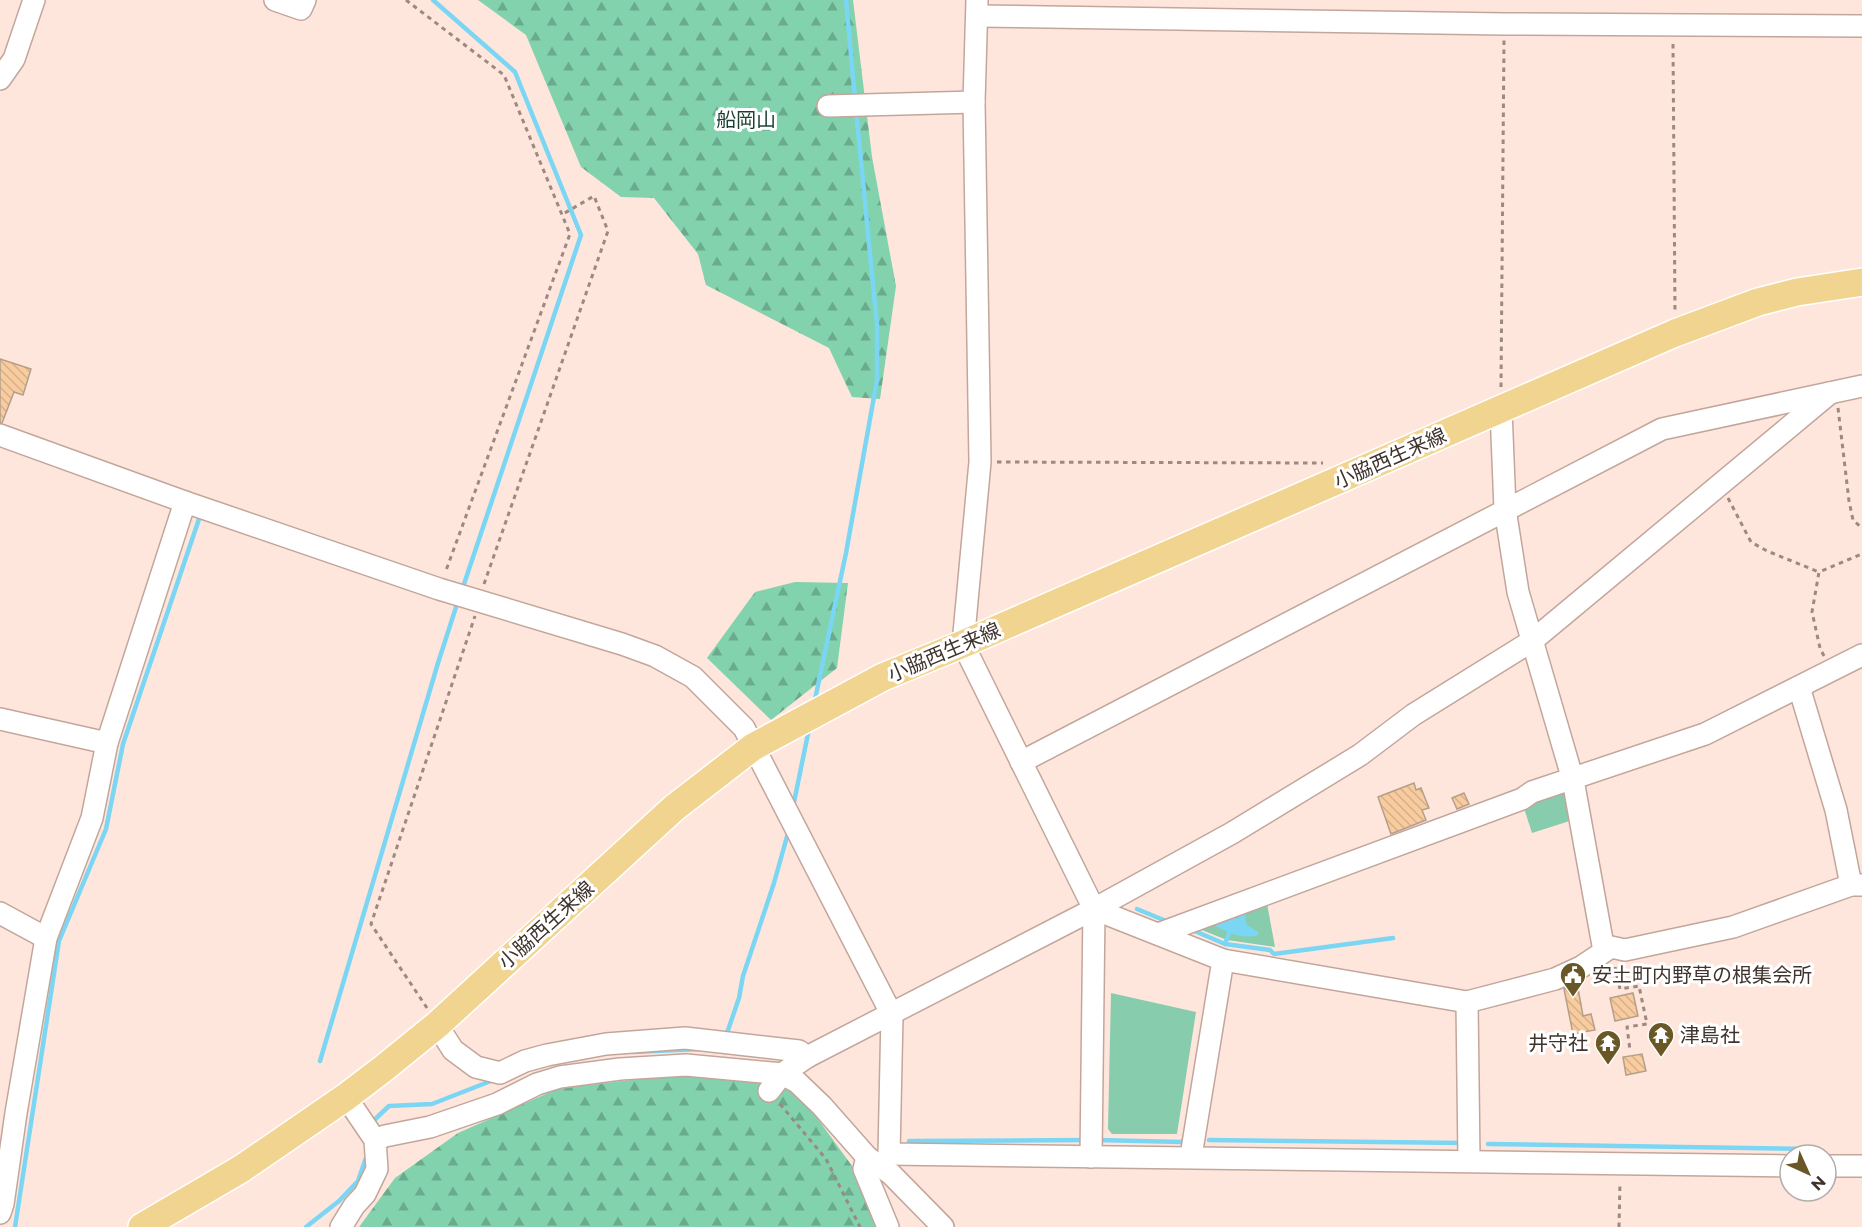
<svg xmlns="http://www.w3.org/2000/svg" width="1862" height="1227" font-family="Montserrat,'Noto Sans JP',sans-serif">
  <style>
    .forest { fill: url(#forest-firs) }
    .park { fill: #87ccac }
    .water { fill: #7bd6f4 }
    .lines { fill: none; stroke-linecap: round; stroke-linejoin: round }
    .stream { stroke: #7bd6f4; stroke-width: 4.5 }
    .building { fill: url(#building-back-hatch); stroke: #b49f8a; stroke-width: 1.5 }
    .minor-casing { stroke: #c3a69b; stroke-width: 24 }
    .major-casing { stroke: #fff; stroke-width: 30 }
    .path { stroke: #9b8982; stroke-width: 3; stroke-dasharray: 4.5 4.5; stroke-linecap: butt }
    .minor { stroke: #fff; stroke-width: 21 }
    .major { stroke: #f1d490; stroke-width: 27 }
    .labels { text-anchor: middle; stroke-width: 6; stroke-linejoin: round; paint-order: stroke }
    .park-label { font-size: 20px; fill: #1b3f30; stroke: #fff }
    .street-label { font-size: 20px; fill: #3f332e; stroke: #fff }
    .poi-label { font-size: 20px; fill: #3f332e; stroke: #fff; text-anchor: start }
  </style>
  <defs>
    <pattern id="forest-firs" width="22" height="20" patternUnits="userSpaceOnUse" patternTransform="scale(1.5)"><rect width="22" height="20" fill="#81d2ad"/><path d="M5 1l3.5 6h-7zM16 11l3.5 6h-7z" fill="#6bab8d"/></pattern>
    <pattern id="building-back-hatch" width="6" height="6" patternUnits="userSpaceOnUse" patternTransform="scale(1.5)"><rect width="6" height="6" fill="#f8cc9f"/><path d="M-1 5l2 2M0 0l6 6M5-1l2 2" fill="none" stroke="#d6b089"/></pattern>
  </defs>
  <rect width="100%" height="100%" fill="#ffe6dc"/>
  <g class="forest">
    <path d="M478,0H853L872,157L896,286L880,399L852,397L829,348L706,285L698,254L654,198L621,197L581,167L526,35Z"/>
    <path d="M795,582L848,583L837,668L771,720L707,658L755,592Z"/>
    <path d="M752,1065L804,1100L887,1214L890,1227H359L395,1178L458,1133L557,1089Z"/>
  </g>
  <g class="park">
    <path d="M1560,787L1563,794L1574,791L1582,817L1532,833L1521,799Z"/>
    <path d="M1266,898L1275,947L1227,940L1189,925Z"/>
    <path d="M1111,993L1196,1012L1177,1134H1112L1108,1129Z"/>
  </g>
  <path class="water" d="M1241,912H1245L1246,924L1258,932V935C1242,940 1226,932 1212,924L1222,922L1232,914L1235,918L1238,919Z"/>
  <g class="lines">
    <g class="stream">
      <path d="M433,0L515,72L581,235L462,590"/>
      <path d="M846,0L855,99"/>
      <path d="M814,704L846,553L877,380V325L856,110"/>
      <path d="M793,807L809,729"/>
      <path d="M1137,909L1166,921L1170,919"/>
      <path d="M1190,929L1225,944L1270,950L1274,954L1393,938"/>
      <path d="M1225,944L1229,933"/>
      <path d="M726,1036L739,998L743,976L774,883L788,833"/>
      <path d="M633,1052L700,1049"/>
      <path d="M320,1061L438,663L458,601"/>
      <path d="M370,1124L389,1106L432,1104L496,1079"/>
      <path d="M1098,1140L1182,1142L1186,1137"/>
      <path d="M1209,1140L1464,1143"/>
      <path d="M909,1141L1086,1140"/>
      <path d="M1488,1144L1813,1149"/>
      <path d="M15,1227L59,941L106,829L123,744L199,519"/>
      <path d="M306,1227L339,1201L358,1181L367,1155"/>
    </g>
  </g>
  <g class="building">
    <path d="M0,359L31,369L23,395L14,392L2,423H0Z"/>
    <path d="M1414,783L1416,790L1421,788L1429,808L1422,810L1426,820L1391,834L1378,797Z"/>
    <path d="M1464,793L1469,804L1457,809L1452,798Z"/>
    <path d="M1577,983L1583,1016L1591,1014L1595,1030L1573,1034L1564,989Z"/>
    <path d="M1633,993L1638,1016L1615,1021L1610,998Z"/>
    <path d="M1642,1054L1646,1071L1626,1075L1623,1057Z"/>
  </g>
  <g class="lines">
    <g class="minor-casing">
      <g id="minor">
        <path d="M275,0L301,9L305,0"/>
        <path d="M977,0L974,102L980,462L963,644L1094,909L1091,1157"/>
        <path d="M977,16L1505,24L1862,26"/>
        <path d="M0,79L14,59L34,0"/>
        <path d="M828,106L974,102"/>
        <path d="M1501,410L1505,509L1518,592L1573,780L1604,951"/>
        <path d="M0,435L185,502L439,589L622,644L655,656L693,677L744,728L892,1015L889,1154L1790,1166"/>
        <path d="M1799,687L1836,810L1851,885"/>
        <path d="M0,719L107,743"/>
        <path d="M1021,762L1662,429L1862,386"/>
        <path d="M1094,909L1223,960L1467,1002L1555,979L1581,967L1611,947L1625,950L1733,927L1851,885H1862"/>
        <path d="M0,913L46,938"/>
        <path d="M1158,934L1522,799L1532,792L1705,734L1862,655"/>
        <path d="M1467,1002L1469,1160"/>
        <path d="M437,1025L453,1050L476,1067L500,1073L525,1061L547,1055L606,1044L685,1038L799,1051L807,1057"/>
        <path d="M769,1091L782,1074L807,1057L1094,909L1232,833L1360,755L1413,715L1532,641L1830,393"/>
        <path d="M375,1140L385,1136L430,1127L497,1104L537,1084L560,1077L620,1069L686,1065L782,1074L797,1082L822,1106L867,1157L891,1174L943,1227"/>
        <path d="M1191,1156L1223,960"/>
        <path d="M867,1157L864,1169L888,1227"/>
        <path d="M1826,1166H1862"/>
        <path d="M0,1213L3,1204L16,1113L46,938L92,818L107,743L185,502"/>
        <path d="M341,1227L354,1206L365,1194L377,1169L375,1140L346,1097"/>
      </g>
    </g>
    <g class="major-casing">
      <path id="major" d="M142,1227L241,1169L346,1097L384,1068L437,1025L674,808L753,747L883,677L963,644L1675,333L1758,302L1797,292L1862,282"/>
    </g>
    <g class="path">
      <path d="M406,0L504,75L570,234L445,573"/>
      <path d="M1673,44L1675,313"/>
      <path d="M1501,387L1504,40"/>
      <path d="M1838,408L1849,501L1853,520L1862,528"/>
      <path d="M997,462L1323,463"/>
      <path d="M1728,498L1751,542L1767,551L1819,572"/>
      <path d="M484,584L608,231L594,196L563,214"/>
      <path d="M1824,656L1820,648L1812,612L1819,572L1862,554"/>
      <path d="M1615,967L1620,989L1639,986L1647,1024L1627,1027L1630,1050"/>
      <path d="M427,1008L371,924L475,616"/>
      <path d="M780,1104L826,1159L860,1227"/>
      <path d="M1619,1227L1620,1182"/>
    </g>
    <use href="#minor" class="minor"/>
    <use href="#major" class="major"/>
  </g>
  <defs>
    <g id="civic-pin" transform="scale(1.35)"><path d="M0 17L-7.5 6A9.5 9.5 0 1 1 7.5 6Z" fill="#695826" stroke="#fff"/><path d="M-.6-6.5H3V-4.5H.6V-3L4-1V1h2V6H-6V1h2V-1L-.6-3ZM-1.2 2.5V6h2.4V2.5Z" fill="#fff"/></g>
    <g id="temple-pin" transform="scale(1.35)"><path d="M0 17L-7.5 6A9.5 9.5 0 1 1 7.5 6Z" fill="#695826" stroke="#fff"/><path d="M0-6L5-2H3V0L6.5 2.5H4V6H1.5V3h-3V6H-4V2.5H-6.5L-3 0V-2H-5Z" fill="#fff"/></g>
  </defs>
  <g fill-rule="evenodd">
    <use href="#civic-pin" x="1573" y="975"/>
    <use href="#temple-pin" x="1661" y="1035"/>
    <use href="#temple-pin" x="1608" y="1043"/>
  </g>
  <g class="labels">
    <g class="park-label">
      <text x="746" y="127">船岡山</text>
    </g>
    <g class="street-label">
      <text transform="translate(1390 458) rotate(-24)" y="7">小脇西生来線</text>
      <text transform="translate(944 652) rotate(-23)" y="7">小脇西生来線</text>
      <text transform="translate(546 925) rotate(-42)" y="7">小脇西生来線</text>
    </g>
    <g class="poi-label">
      <text x="1592" y="982">安土町内野草の根集会所</text>
      <text x="1680" y="1042">津島社</text>
      <text x="1588" y="1050" text-anchor="end">井守社</text>
    </g>
  </g>
  <g transform="translate(1808 1173) rotate(135)"><circle r="28" fill="#ffffff" stroke="#b2adab" stroke-width="1.5"/>
  <path d="M0-4.5L10 22L0 15L-10 22Z" fill="#695826"/>
  <text y="-9" font-size="16" font-weight="bold" text-anchor="middle" fill="#3f332e">N</text>
  </g>
</svg>
